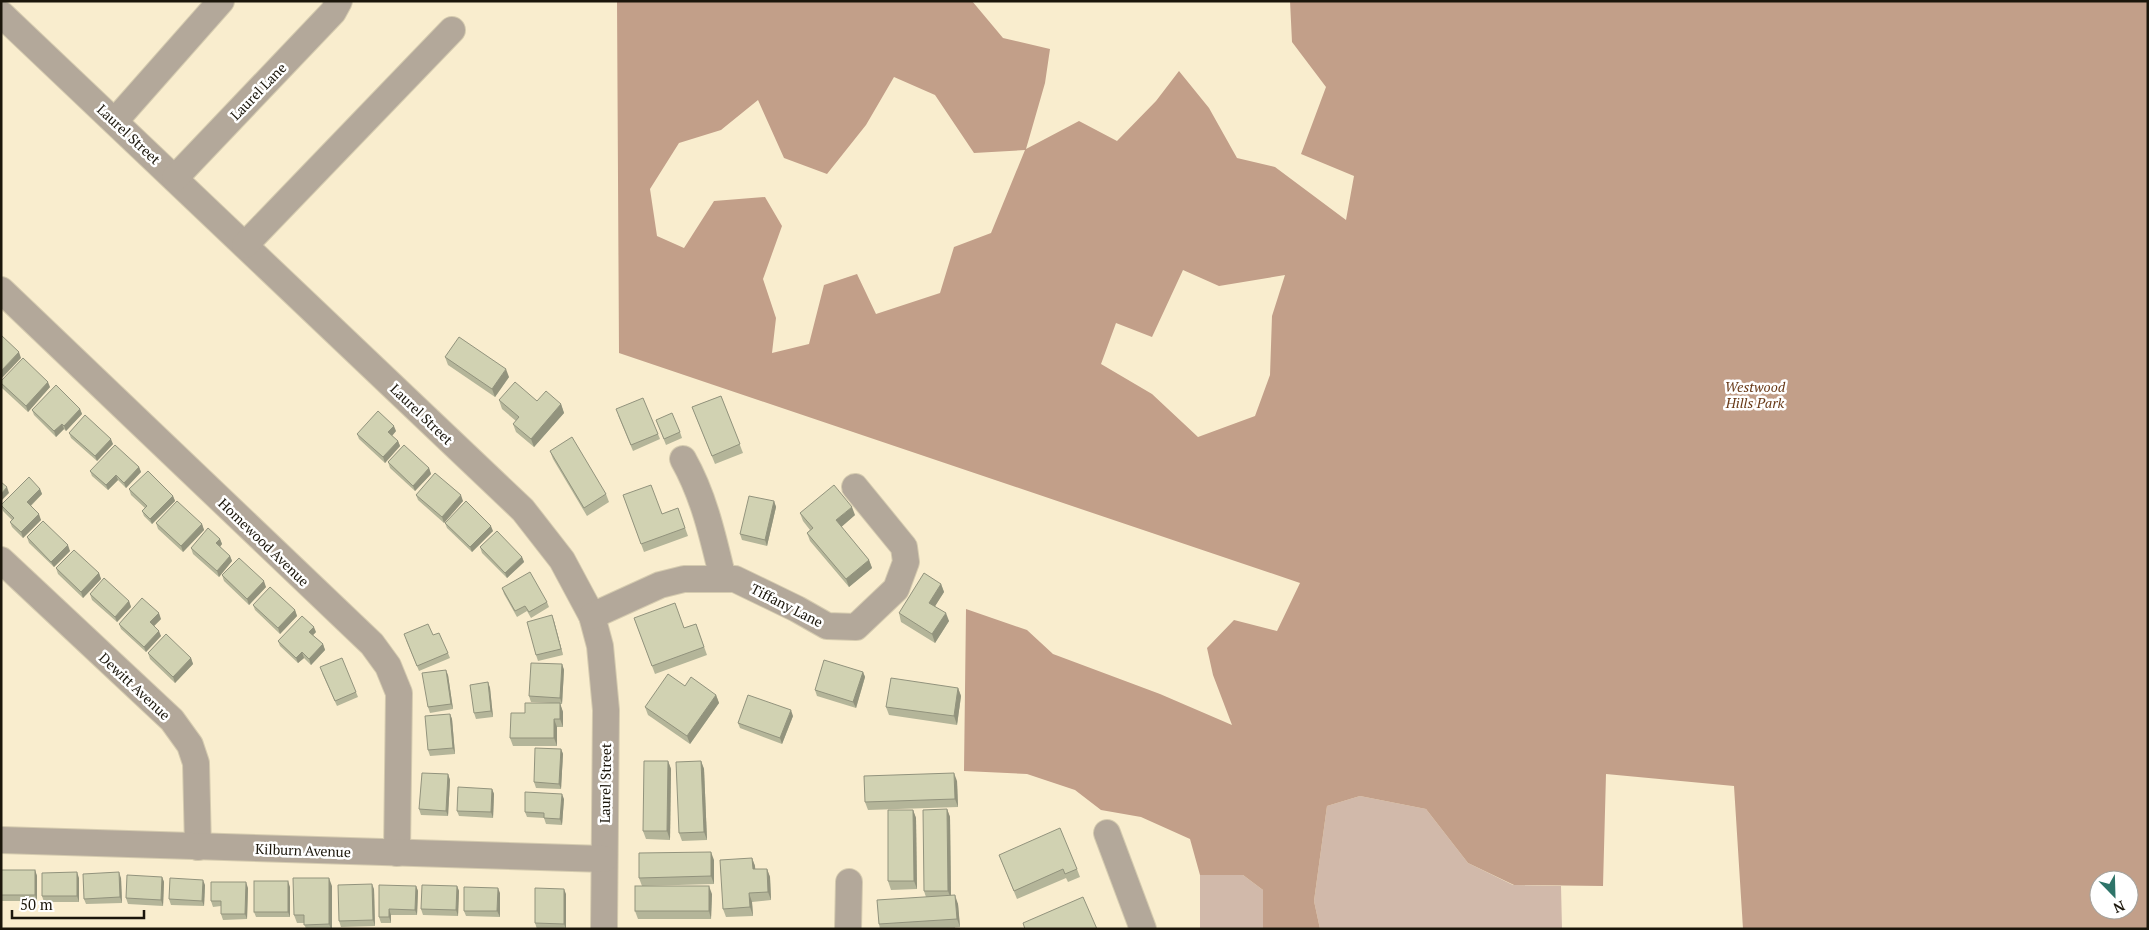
<svg xmlns="http://www.w3.org/2000/svg" width="2149" height="930" font-family="'PT Serif',serif">
	<rect width="100%" height="100%" fill="#f9edce"/>
	<g fill="#d1b9aa">
		<polygon points="1360,796 1426,809 1468,863 1513,885 1561,886 1562,929 1320,929 1314,901 1327,806"/>
		<polygon points="1200,875 1243,875 1263,890 1263,929 1200,929"/>
	</g>
	<path fill="#c29f89" fill-rule="evenodd" d="M617 1H972L1003 38 1050 49 1045 83 1026 149 1079 121 1117 141 1156 101 1179 71 1209 108 1237 158 1275 167 1346 220 1354 176 1301 154 1326 87 1292 42 1290 1H2148V929H1743L1734 786 1606 774 1603 886 1514 885 1468 863 1426 809 1360 796 1327 806 1314 901 1320 929H1263V890L1243 875H1200L1190 839 1141 817 1101 810 1075 790 1027 774 964 771 966 609 1027 630 1053 654 1160 694 1232 725 1213 675 1207 648 1234 620 1277 631 1300 583 619 353ZM894 77 935 95 974 153 1025 150 991 233 954 247 940 293 876 314 857 274 824 285 809 344 772 353 776 318 763 279 782 226 765 197 714 201 684 248 657 236 650 189 679 143 721 130 758 100 784 158 827 174 866 125ZM1183 270 1219 286 1285 275 1272 316 1270 375 1255 416 1198 437 1152 394 1101 364 1116 323 1152 337ZM2099 880H2129V910H2099Z"/>
	<g fill="none" stroke-linecap="round" stroke-linejoin="round">
		<defs>
			<g id="minor">
				<polyline points="1,14 523,510 562,560 592,616 600,646 606,710 604,929"/>
				<polyline points="115,121 221,1"/>
				<polyline points="175,178 333,12 339,1"/>
				<polyline points="245,245 452,30"/>
				<polyline points="1,290 372,644 388,666 399,693 397,853"/>
				<path d="M683 459C704 496 713 537 723 579"/>
				<polyline points="1,560 172,720 190,745 196,763 198,847"/>
				<polyline points="592,616 660,585 684,579 735,579 797,609 827,626 856,627 896,589 906,562 904,547 855,487"/>
				<polyline points="1107,833 1143,929"/>
				<polyline points="1,840 604,859"/>
				<polyline points="848,929 849,882"/>
			</g>
		</defs>
		<use href="#minor" stroke="#d5cbaf" stroke-width="28"/>
		<use href="#minor" stroke="#b3a89a" stroke-width="26"/>
	</g>
	<g fill="#b4b599">
		<polygon points="445,357 509,377 495,397 448,365"/>
		<polygon points="1,381 50,387 28,412 2,388"/>
		<polygon points="721,396 743,453 715,464 692,407"/>
		<polygon points="499,400 537,401 561,404 564,413 534,447 516,432 513,424 516,421 502,409"/>
		<polygon points="80,409 82,414 66,431 64,429 56,437 34,415 32,410"/>
		<polygon points="618,415 658,434 660,439 633,451"/>
		<polygon points="656,420 680,432 682,438 666,445"/>
		<polygon points="396,431 392,436 398,441 400,446 385,463 359,439 357,434"/>
		<polygon points="69,433 113,444 97,461 71,438"/>
		<polygon points="550,451 606,494 609,502 587,516 553,459"/>
		<polygon points="388,462 429,468 431,474 415,491 390,468"/>
		<polygon points="139,467 141,472 126,488 118,480 108,490 92,476 90,471"/>
		<polygon points="40,489 42,494 31,506 41,520 23,538 12,527 10,522 12,520 3,511 1,506"/>
		<polygon points="129,489 173,496 175,501 152,524 144,516 142,511 145,508 131,495"/>
		<polygon points="416,495 463,501 444,523 418,500"/>
		<polygon points="623,495 662,514 678,508 688,536 644,552"/>
		<polygon points="774,501 776,507 767,546 742,540 740,534"/>
		<polygon points="800,513 855,515 841,527 869,560 872,568 849,587 810,541 807,533 810,530 803,521"/>
		<polygon points="156,523 202,524 204,530 183,552 158,529"/>
		<polygon points="445,523 493,531 472,552 447,528"/>
		<polygon points="27,537 70,551 54,567 29,543"/>
		<polygon points="220,539 222,544 220,547 230,556 232,561 219,577 193,554 191,548"/>
		<polygon points="480,547 522,557 524,562 507,578 482,553"/>
		<polygon points="56,568 99,573 101,579 83,598 58,574"/>
		<polygon points="222,575 266,587 249,605 224,581"/>
		<polygon points="941,584 944,592 935,606 949,621 935,643 901,622 899,613"/>
		<polygon points="502,588 547,602 549,607 531,618 527,611 517,617 504,594"/>
		<polygon points="90,594 129,601 131,607 117,622 92,600"/>
		<polygon points="253,605 295,610 297,616 280,634 255,610"/>
		<polygon points="634,618 684,628 696,624 707,655 655,674"/>
		<polygon points="161,619 154,626 161,636 146,652 121,629 119,624"/>
		<polygon points="554,621 563,655 538,661 536,655"/>
		<polygon points="316,632 313,635 323,644 325,650 311,665 304,658 298,663 280,646 278,641"/>
		<polygon points="433,635 448,653 450,658 419,671 406,640"/>
		<polygon points="148,653 191,658 193,664 175,683 150,659"/>
		<polygon points="562,664 564,670 562,704 560,704 563,712 563,727 557,727 557,746 513,746 510,738 525,713 551,703 531,702 529,696"/>
		<polygon points="863,672 865,677 856,708 817,696 815,690"/>
		<polygon points="322,673 356,692 358,697 337,706"/>
		<polygon points="448,675 453,709 430,713 428,707"/>
		<polygon points="488,682 490,688 493,717 476,719 474,713"/>
		<polygon points="685,686 716,695 719,703 690,744 648,715 645,707"/>
		<polygon points="958,688 961,696 957,725 889,715 886,707"/>
		<polygon points="450,714 452,719 455,754 430,756 428,750"/>
		<polygon points="793,716 782,744 740,728 738,723"/>
		<polygon points="561,749 563,754 561,789 536,788 534,782"/>
		<polygon points="668,761 671,769 670,840 646,839 643,831"/>
		<polygon points="701,761 704,769 707,840 682,841 679,833"/>
		<polygon points="448,774 450,780 448,816 421,815 419,809"/>
		<polygon points="957,781 958,807 868,810 865,802"/>
		<polygon points="492,789 494,794 493,818 459,816 457,811"/>
		<polygon points="564,799 562,825 546,824 544,818 527,817 525,812"/>
		<polygon points="947,809 950,817 951,896 958,904 960,927 935,929 880,929 879,924 926,897 924,891"/>
		<polygon points="913,810 916,818 917,889 891,890 888,881"/>
		<polygon points="999,855 1077,869 1080,877 1068,882 1066,878 1017,899"/>
		<polygon points="752,858 755,866 755,869 767,869 770,877 771,900 752,902 753,916 726,917 723,909"/>
		<polygon points="714,860 714,884 642,886 639,878"/>
		<polygon points="1,870 35,870 37,876 37,901 1,901"/>
		<polygon points="162,877 164,882 163,906 128,904 126,898"/>
		<polygon points="79,878 79,902 44,902 42,896"/>
		<polygon points="121,878 122,903 86,904 84,899"/>
		<polygon points="205,885 204,906 171,905 169,899"/>
		<polygon points="332,886 332,929 306,929 304,923 297,923 294,915"/>
		<polygon points="416,886 418,891 417,915 391,915 391,923 381,923 379,917"/>
		<polygon points="457,886 459,891 458,916 423,915 421,909"/>
		<polygon points="290,887 290,917 256,917 254,912"/>
		<polygon points="248,888 247,919 223,920 221,914 221,906 213,907 211,901"/>
		<polygon points="374,889 375,926 341,927 339,921"/>
		<polygon points="500,893 500,917 466,916 464,911"/>
		<polygon points="566,894 566,929 537,929 535,923"/>
		<polygon points="712,894 711,919 638,919 635,911"/>
	</g>
	<g fill="#92937d">
		<polygon points="19,352 21,358 1,379 1,371"/>
		<polygon points="506,369 509,377 495,397 492,389"/>
		<polygon points="48,382 50,387 28,412 26,406"/>
		<polygon points="561,404 564,413 534,447 531,439"/>
		<polygon points="80,409 82,414 66,431 64,426"/>
		<polygon points="62,424 64,429 56,437 54,431"/>
		<polygon points="394,426 396,431 390,438 388,432"/>
		<polygon points="111,439 113,444 97,461 95,456"/>
		<polygon points="398,441 400,446 385,463 383,457"/>
		<polygon points="139,467 141,472 126,488 124,483"/>
		<polygon points="429,468 431,474 415,491 413,486"/>
		<polygon points="116,475 118,480 108,490 106,485"/>
		<polygon points="7,487 9,493 1,501 1,494"/>
		<polygon points="40,489 42,494 29,507 27,502"/>
		<polygon points="461,495 463,501 444,523 442,517"/>
		<polygon points="173,496 175,501 152,524 150,519"/>
		<polygon points="774,501 776,507 767,546 765,540"/>
		<polygon points="852,507 855,515 839,529 836,520"/>
		<polygon points="39,514 41,520 23,538 21,532"/>
		<polygon points="202,524 204,530 183,552 181,546"/>
		<polygon points="491,526 493,531 472,552 470,547"/>
		<polygon points="220,539 222,544 218,549 216,543"/>
		<polygon points="68,545 70,551 54,567 51,562"/>
		<polygon points="230,556 232,561 219,577 217,571"/>
		<polygon points="522,557 524,562 507,578 505,573"/>
		<polygon points="869,560 872,568 849,587 846,579"/>
		<polygon points="99,573 101,579 83,598 81,592"/>
		<polygon points="264,581 266,587 249,605 247,599"/>
		<polygon points="941,584 944,592 932,611 929,603"/>
		<polygon points="129,601 131,607 117,622 115,617"/>
		<polygon points="295,610 297,616 280,634 278,628"/>
		<polygon points="159,613 161,619 152,628 150,622"/>
		<polygon points="946,613 949,621 935,643 932,634"/>
		<polygon points="552,615 554,621 563,655 561,649"/>
		<polygon points="314,627 316,632 311,637 309,632"/>
		<polygon points="159,631 161,636 146,652 144,647"/>
		<polygon points="323,644 325,650 311,665 309,659"/>
		<polygon points="302,652 304,658 298,663 296,658"/>
		<polygon points="191,658 193,664 175,683 173,677"/>
		<polygon points="562,664 564,670 562,704 560,698"/>
		<polygon points="446,670 448,675 453,709 451,704"/>
		<polygon points="863,672 865,677 856,708 853,702"/>
		<polygon points="488,682 490,688 493,717 491,711"/>
		<polygon points="958,688 961,696 957,725 954,716"/>
		<polygon points="716,695 719,703 690,744 687,736"/>
		<polygon points="560,703 563,712 563,727 560,719"/>
		<polygon points="791,710 793,716 782,744 780,738"/>
		<polygon points="450,714 452,719 455,754 453,748"/>
		<polygon points="554,719 557,727 557,746 554,738"/>
		<polygon points="561,749 563,754 561,789 559,784"/>
		<polygon points="668,761 671,769 670,840 667,831"/>
		<polygon points="701,761 704,769 707,840 704,832"/>
		<polygon points="954,773 957,781 958,807 955,799"/>
		<polygon points="448,774 450,780 448,816 446,811"/>
		<polygon points="492,789 494,794 493,818 491,812"/>
		<polygon points="562,794 564,799 562,825 560,819"/>
		<polygon points="947,809 950,817 951,899 948,891"/>
		<polygon points="913,810 916,818 917,889 914,881"/>
		<polygon points="711,852 714,860 714,884 711,876"/>
		<polygon points="752,858 755,866 756,878 753,869"/>
		<polygon points="767,869 770,877 771,900 768,892"/>
		<polygon points="35,870 37,876 37,901 35,895"/>
		<polygon points="77,872 79,878 79,902 77,896"/>
		<polygon points="119,872 121,878 122,903 120,897"/>
		<polygon points="162,877 164,882 163,906 161,900"/>
		<polygon points="329,878 332,886 332,929 331,929 329,924"/>
		<polygon points="203,880 205,885 204,906 202,901"/>
		<polygon points="288,881 290,887 290,917 288,912"/>
		<polygon points="246,882 248,888 247,919 245,914"/>
		<polygon points="372,884 374,889 375,926 373,920"/>
		<polygon points="416,886 418,891 417,915 415,910"/>
		<polygon points="457,886 459,891 458,916 456,910"/>
		<polygon points="709,886 712,894 711,919 709,911"/>
		<polygon points="498,888 500,893 500,917 497,911"/>
		<polygon points="564,889 566,894 566,929 564,924"/>
		<polygon points="749,893 752,902 753,916 750,907"/>
		<polygon points="955,895 958,904 960,927 957,919"/>
		<polygon points="389,909 391,915 391,923 389,917"/>
	</g>
	<g fill="#d1d2b2" stroke="#92937d">
		<polygon points="1,335 19,352 1,371"/>
		<polygon points="459,337 506,369 492,389 445,357"/>
		<polygon points="23,358 48,382 26,406 1,383 1,381"/>
		<polygon points="515,382 537,401 546,391 561,404 531,439 513,424 519,417 499,400"/>
		<polygon points="56,385 80,409 64,426 62,424 54,431 32,410"/>
		<polygon points="721,396 740,444 712,456 692,407"/>
		<polygon points="643,398 658,434 631,445 616,409"/>
		<polygon points="378,411 394,426 388,432 398,441 383,457 357,434"/>
		<polygon points="672,413 680,432 664,439 656,420"/>
		<polygon points="85,415 111,439 95,456 69,433"/>
		<polygon points="572,437 606,494 584,508 550,451"/>
		<polygon points="115,445 139,467 124,483 116,475 106,485 90,471"/>
		<polygon points="404,445 429,468 413,486 388,462"/>
		<polygon points="148,471 173,496 150,519 142,511 147,506 129,489"/>
		<polygon points="435,473 461,495 442,517 416,495"/>
		<polygon points="29,477 40,489 27,502 39,514 21,532 10,522 14,518 1,505"/>
		<polygon points="1,482 7,487 1,494"/>
		<polygon points="651,485 662,514 678,508 685,528 641,544 623,495"/>
		<polygon points="834,485 852,507 836,520 869,560 846,579 807,533 813,528 800,513"/>
		<polygon points="749,496 774,501 765,540 740,534"/>
		<polygon points="177,501 202,524 181,546 156,523"/>
		<polygon points="466,501 491,526 470,547 445,523"/>
		<polygon points="43,521 68,545 51,562 27,537"/>
		<polygon points="208,528 220,539 216,543 230,556 217,571 191,548"/>
		<polygon points="497,531 522,557 505,573 480,547"/>
		<polygon points="74,550 99,573 81,592 56,568"/>
		<polygon points="239,558 264,581 247,599 222,575"/>
		<polygon points="530,572 547,602 529,612 525,606 515,611 502,588"/>
		<polygon points="924,573 941,584 929,603 946,613 932,634 899,613"/>
		<polygon points="104,578 129,601 115,617 90,594"/>
		<polygon points="270,587 295,610 278,628 253,605"/>
		<polygon points="142,598 159,613 150,622 159,631 144,647 119,624"/>
		<polygon points="675,603 684,628 696,624 704,647 652,666 634,618"/>
		<polygon points="552,615 561,649 536,655 527,622"/>
		<polygon points="302,616 314,627 309,632 323,644 309,659 302,652 296,658 278,641"/>
		<polygon points="428,624 433,635 439,633 448,653 417,666 404,634"/>
		<polygon points="166,634 191,658 173,677 148,653"/>
		<polygon points="342,658 356,692 335,701 320,667"/>
		<polygon points="824,660 863,672 853,702 815,690"/>
		<polygon points="531,663 562,664 560,698 529,696"/>
		<polygon points="446,670 451,704 428,707 422,673"/>
		<polygon points="668,674 685,686 691,677 716,695 687,736 645,707"/>
		<polygon points="891,678 958,688 954,716 886,707"/>
		<polygon points="488,682 491,711 474,713 470,685"/>
		<polygon points="748,695 791,710 780,738 738,723"/>
		<polygon points="525,703 560,703 560,719 554,719 554,738 510,738 511,713 525,713"/>
		<polygon points="450,714 453,748 428,750 425,716"/>
		<polygon points="535,748 561,749 559,784 534,782"/>
		<polygon points="644,761 668,761 667,831 643,831"/>
		<polygon points="701,761 704,832 679,833 676,762"/>
		<polygon points="422,773 448,774 446,811 419,809"/>
		<polygon points="954,773 955,799 865,802 864,776"/>
		<polygon points="458,787 492,789 491,812 457,811"/>
		<polygon points="525,792 562,794 560,819 544,818 544,813 525,812"/>
		<polygon points="947,809 948,891 924,891 923,810"/>
		<polygon points="888,810 913,810 914,881 888,881"/>
		<polygon points="1060,828 1077,869 1065,874 1063,869 1014,891 999,855"/>
		<polygon points="711,852 711,876 639,878 639,853"/>
		<polygon points="752,858 753,869 767,869 768,892 749,893 750,907 723,909 720,860"/>
		<rect x="1" y="870" width="34" height="25"/>
		<polygon points="77,872 77,896 42,896 42,873"/>
		<polygon points="119,872 120,897 84,899 83,874"/>
		<polygon points="127,875 162,877 161,900 126,898"/>
		<polygon points="170,878 203,880 202,901 169,899"/>
		<polygon points="293,878 329,878 329,924 304,925 304,915 294,915"/>
		<rect x="254" y="881" width="34" height="31"/>
		<polygon points="211,882 246,882 245,914 221,914 221,901 211,901"/>
		<polygon points="372,884 373,920 339,921 338,885"/>
		<polygon points="379,885 416,886 415,910 389,909 389,917 379,917"/>
		<polygon points="422,885 457,886 456,910 421,909"/>
		<rect x="635" y="886" width="74" height="25"/>
		<polygon points="464,887 498,888 497,911 464,911"/>
		<polygon points="535,888 564,889 564,924 535,923"/>
		<polygon points="955,895 957,919 879,924 877,900"/>
		<polygon points="1083,897 1097,929 1025,929 1023,923"/>
		<polygon points="955,928 955,929 939,929"/>
	</g>
	<g text-anchor="middle" dominant-baseline="central" stroke-width="5" stroke-linejoin="round" paint-order="stroke">
		<g font-size="14" fill="#1b160b" stroke="#fff">
			<text transform="translate(258 91) rotate(-46)">Laurel Lane</text>
			<text transform="translate(129 134) rotate(43)">Laurel Street</text>
			<text transform="translate(422 414) rotate(44)">Laurel Street</text>
			<text transform="translate(264 542) rotate(44)">Homewood Avenue</text>
			<text transform="translate(787 605) rotate(27)">Tiffany Lane</text>
			<text transform="translate(135 686) rotate(43)">Dewitt Avenue</text>
			<text transform="translate(605 783) rotate(-89)">Laurel Street</text>
			<text transform="translate(303 850) rotate(2)">Kilburn Avenue</text>
		</g>
		<g font-size="14" font-style="italic" fill="#683917" stroke="#fff">
			<text x="1755" y="386">Westwood<tspan x="1755" dy="16">Hills Park</tspan></text>
		</g>
	</g>
	<rect width="2149" height="930" fill="none" stroke="#1b160b" stroke-width="5"/>
	<g transform="translate(2114 895) rotate(157)"><circle r="24" fill="#ffffff" stroke="#a4a29d"/>
	<path d="M0-4L9 19L0 12L-9 19Z" fill="#2e7469"/>
	<text y="-8" font-size="14" font-weight="bold" text-anchor="middle" fill="#1b160b">N</text>
	</g>
	<path d="M12 910v8h132v-8" fill="none" stroke="#1b160b" stroke-width="2.5"/>
	<text x="20" y="910" font-size="15" fill="#1b160b" stroke="#ffffff" stroke-width="4" paint-order="stroke">50 m</text>
</svg>
